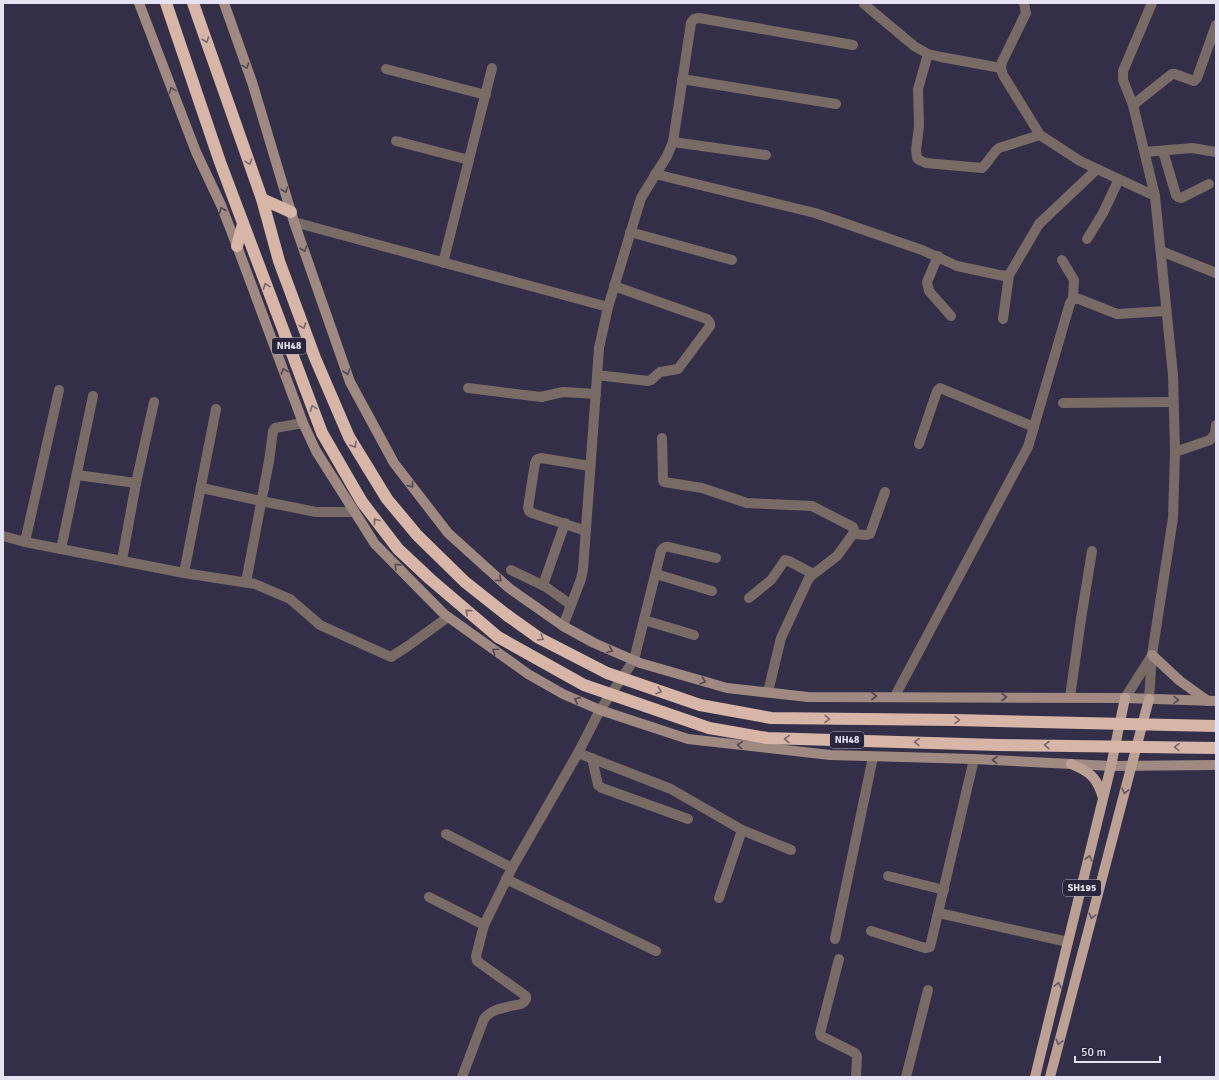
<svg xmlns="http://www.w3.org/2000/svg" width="1219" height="1080" font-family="Signika,sans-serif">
	<rect width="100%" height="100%" fill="#332f48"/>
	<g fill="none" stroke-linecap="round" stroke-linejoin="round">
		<g stroke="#786a65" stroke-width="10">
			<polyline points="1024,3 1026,13 1002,62 1001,68 1003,75 1040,135 1080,161 1155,196"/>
			<polyline points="864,4 914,46 928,54 941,57 1001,68"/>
			<path d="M928 54 918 89 919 126 916 150 917 158 919 160 926 163 982 168C989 162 992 153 999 148L1040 135"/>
			<polyline points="386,69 486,95"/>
			<polyline points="682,79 836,104"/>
			<polyline points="1133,105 1172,74 1175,74 1194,81 1197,78 1216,25"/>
			<polyline points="396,141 469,160"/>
			<polyline points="673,142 766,155"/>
			<polyline points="1163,151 1176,195 1178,197 1181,198 1209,184"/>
			<polyline points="1145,152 1192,148 1216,152"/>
			<polyline points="655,174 815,213 922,250 957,266 1004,276 1009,275 1012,270 1039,224 1097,169"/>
			<polyline points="294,222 608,307"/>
			<polyline points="630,232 732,260"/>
			<polyline points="1087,239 1103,213 1119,179"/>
			<polyline points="1161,251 1216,273"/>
			<polyline points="938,256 927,282 929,291 951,316"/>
			<polyline points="1062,260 1074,280 1073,299"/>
			<polyline points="443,263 492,68"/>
			<polyline points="1003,319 1009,275"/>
			<polyline points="597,375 648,381 651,380 660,372 678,369 710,326 710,323 707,319 614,286"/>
			<polyline points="468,388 541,397 563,392 596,394"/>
			<polyline points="1063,403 1173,402"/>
			<polyline points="662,438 663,480 664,482 702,488 747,503 812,506 853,527 854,530 853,534 837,556 811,576 808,580 781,638 768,692"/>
			<polyline points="919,444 937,391 940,388 1034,427"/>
			<polyline points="1175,452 1210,440 1215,434 1216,425"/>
			<polyline points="77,475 136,483"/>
			<polyline points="202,488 261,501 316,512 354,512"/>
			<polyline points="586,531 532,513 529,511 528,508 535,463 537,459 541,458 590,466"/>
			<polyline points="853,534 866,535 870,534 885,492"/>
			<polyline points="3,536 25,542 184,573 255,584 290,599 320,625 391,657 408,646 448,617"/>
			<polyline points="25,542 59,390"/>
			<polyline points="61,549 93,396"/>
			<polyline points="122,560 136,483 154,402"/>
			<polyline points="511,570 546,587 571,605"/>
			<polyline points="184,573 216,409"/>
			<polyline points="656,574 712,591"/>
			<polyline points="246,582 269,461 273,431 275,428 303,423"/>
			<polyline points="543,585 565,523"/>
			<polyline points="749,598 771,580 785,560 789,561 813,574"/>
			<polyline points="644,620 694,635"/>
			<polyline points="563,626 581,579 583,570 599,348 608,307 641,198 667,156 673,142 691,23 694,19 699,18 853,45"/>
			<polyline points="895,696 1028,447 1070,303 1073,299 1079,299 1117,314 1166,311"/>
			<polyline points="1070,697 1081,619 1092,551"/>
			<polyline points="1125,698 1151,657"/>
			<polyline points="1149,699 1152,655 1173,518 1175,452 1173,375 1155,196 1133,105 1123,80 1123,71 1152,3"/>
			<polyline points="578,753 671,789 742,830 791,850"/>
			<polyline points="592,758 598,785 602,788 688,819"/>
			<polyline points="446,834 512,868"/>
			<polyline points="888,876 944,890"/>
			<polyline points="506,879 656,951"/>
			<polyline points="429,897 484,925"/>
			<polyline points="719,898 742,830"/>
			<polyline points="939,913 1068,942"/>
			<polyline points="871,931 925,948 930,947 974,759"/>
			<polyline points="835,939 873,757"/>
			<polyline points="839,959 820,1033 821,1036 855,1053 857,1056 856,1077"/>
			<path d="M462 1077 484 1019C491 1008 509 1007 521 1004L524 1002 526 999V996L477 961 476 956 484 925 512 868 578 753 600 710 634 660 661 551C663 548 665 546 669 547L716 558"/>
			<polyline points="906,1077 928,990"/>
		</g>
		<g stroke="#9f8980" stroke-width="10">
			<polyline points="139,3 196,152 221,205 237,246 303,423 316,451 375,544 444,614 528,674 563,694 600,710 688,739 830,755 974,759 1111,766 1216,765"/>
			<polyline points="224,3 252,82 294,222 350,382 394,463 448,533 509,588 563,626 594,643 640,663 727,688 808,697 1125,698 1216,701"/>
			<polyline points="1152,655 1180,681 1208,701"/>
		</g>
		<g stroke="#bca094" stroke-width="10">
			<path d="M1071 764C1090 772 1097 777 1103 798"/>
			<polyline points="1035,1077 1111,766 1125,698"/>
			<polyline points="1050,1077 1149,699"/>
		</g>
		<g stroke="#d7b5a7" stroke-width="12">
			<polyline points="166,3 220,162 322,433 362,502 398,549 430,579 498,637"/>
			<polyline points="193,3 262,199 279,261 315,358 349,437 387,499 417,535 465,582 508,616"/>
			<polyline points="262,199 291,212"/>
			<polyline points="237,246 243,224"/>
		</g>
		<g stroke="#d7b5a7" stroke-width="12">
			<polyline points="508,616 539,638 607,673 700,705 771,718 955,720 1216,726"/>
			<polyline points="498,637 584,685 709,728 767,738 997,745 1216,748"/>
		</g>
	</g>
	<defs><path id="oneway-chevron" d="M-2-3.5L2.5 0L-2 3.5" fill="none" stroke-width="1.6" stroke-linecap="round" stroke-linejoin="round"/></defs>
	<g stroke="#77666d">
		<use href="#oneway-chevron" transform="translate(206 40) rotate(71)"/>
		<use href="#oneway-chevron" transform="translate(249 162) rotate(71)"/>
		<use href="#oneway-chevron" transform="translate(266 286) rotate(-111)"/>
		<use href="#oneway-chevron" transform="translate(303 326) rotate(70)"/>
		<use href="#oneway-chevron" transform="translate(313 408) rotate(-111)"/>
		<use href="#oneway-chevron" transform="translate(354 445) rotate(58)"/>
		<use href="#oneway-chevron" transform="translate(376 521) rotate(-128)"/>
		<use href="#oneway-chevron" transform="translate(468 612) rotate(-139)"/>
		<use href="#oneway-chevron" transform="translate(541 638) rotate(31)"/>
		<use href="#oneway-chevron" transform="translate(659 691) rotate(19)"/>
		<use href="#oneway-chevron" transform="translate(827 719) rotate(1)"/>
		<use href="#oneway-chevron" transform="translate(957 720) rotate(1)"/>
		<use href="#oneway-chevron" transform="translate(787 739) rotate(-178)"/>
		<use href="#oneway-chevron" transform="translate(917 742) rotate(-178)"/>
		<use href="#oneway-chevron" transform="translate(1047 745) rotate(-179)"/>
		<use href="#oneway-chevron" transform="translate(1177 747) rotate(-179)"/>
	</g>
	<g stroke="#524854">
		<use href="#oneway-chevron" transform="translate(246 66) rotate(70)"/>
		<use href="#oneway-chevron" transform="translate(172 90) rotate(-111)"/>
		<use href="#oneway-chevron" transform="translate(285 190) rotate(73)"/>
		<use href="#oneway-chevron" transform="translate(222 210) rotate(-112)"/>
		<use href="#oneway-chevron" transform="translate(304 249) rotate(71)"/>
		<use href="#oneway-chevron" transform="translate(284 371) rotate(-110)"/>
		<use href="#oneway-chevron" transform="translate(347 372) rotate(71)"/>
		<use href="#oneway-chevron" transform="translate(411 485) rotate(53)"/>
		<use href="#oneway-chevron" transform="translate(397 566) rotate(-135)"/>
		<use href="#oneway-chevron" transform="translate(499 579) rotate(42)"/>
		<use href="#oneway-chevron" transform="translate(610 650) rotate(23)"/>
		<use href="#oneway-chevron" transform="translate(495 651) rotate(-145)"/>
		<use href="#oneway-chevron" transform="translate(703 681) rotate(16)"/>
		<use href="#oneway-chevron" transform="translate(874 696)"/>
		<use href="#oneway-chevron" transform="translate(1004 697)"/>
		<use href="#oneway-chevron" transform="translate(577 700) rotate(-156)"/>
		<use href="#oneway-chevron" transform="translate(1176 700) rotate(2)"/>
		<use href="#oneway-chevron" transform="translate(740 745) rotate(-174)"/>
		<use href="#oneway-chevron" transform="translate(995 760) rotate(-177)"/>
	</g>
	<g stroke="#645660">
		<use href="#oneway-chevron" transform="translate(1125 791) rotate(104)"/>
		<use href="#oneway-chevron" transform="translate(1089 858) rotate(-76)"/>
		<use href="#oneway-chevron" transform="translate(1092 916) rotate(105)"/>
		<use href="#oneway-chevron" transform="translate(1058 985) rotate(-76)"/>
		<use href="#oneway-chevron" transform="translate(1059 1042) rotate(105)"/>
	</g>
	<g text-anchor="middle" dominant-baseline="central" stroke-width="3.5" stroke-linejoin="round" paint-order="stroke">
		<g fill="#29253d" stroke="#aca9bc" stroke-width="1">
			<rect x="272" y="338" width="34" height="16" rx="3"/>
			<rect x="830" y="732" width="34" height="16" rx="3"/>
			<rect x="1063" y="880" width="38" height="16" rx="3"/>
		</g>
		<g font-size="10" font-weight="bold" fill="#e4e2f3">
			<text x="289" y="346">NH48</text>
			<text x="847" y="740">NH48</text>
			<text x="1082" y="888">SH195</text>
		</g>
	</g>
	<rect width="1219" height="1080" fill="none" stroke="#e4e2f3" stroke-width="8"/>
	<path d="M1075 1056v6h85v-6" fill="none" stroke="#e4e2f3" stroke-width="2"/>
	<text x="1081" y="1056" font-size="12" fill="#e4e2f3" stroke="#29253d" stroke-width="3" paint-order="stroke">50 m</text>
</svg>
